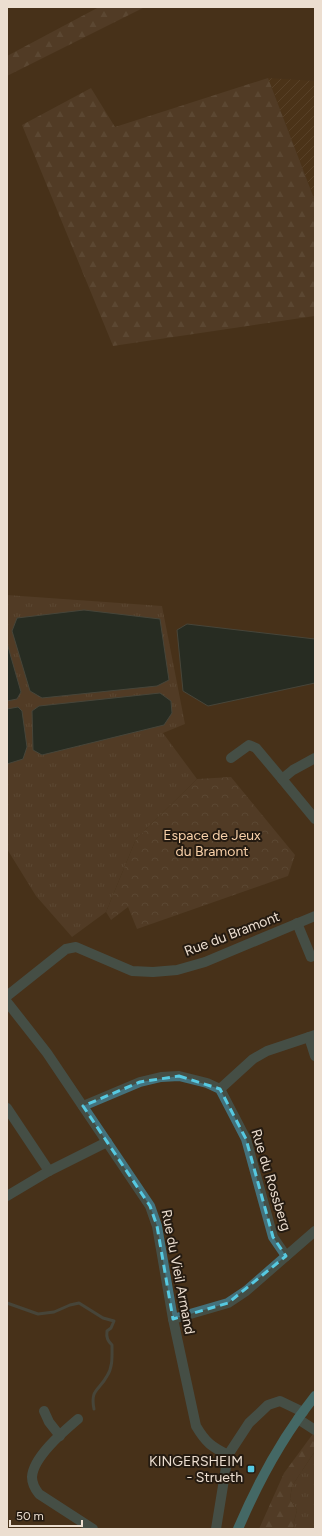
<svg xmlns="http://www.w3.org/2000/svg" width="322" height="1536" font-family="Figtree,sans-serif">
	<defs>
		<pattern id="industrial-furrows" width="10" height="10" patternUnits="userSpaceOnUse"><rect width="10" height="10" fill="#513618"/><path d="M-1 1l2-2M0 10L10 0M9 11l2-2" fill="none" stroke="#6a5339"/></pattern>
		<pattern id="grass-tufts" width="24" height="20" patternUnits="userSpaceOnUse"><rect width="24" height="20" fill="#5d4833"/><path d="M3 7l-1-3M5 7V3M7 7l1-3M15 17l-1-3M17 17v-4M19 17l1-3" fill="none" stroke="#746250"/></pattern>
		<pattern id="forest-firs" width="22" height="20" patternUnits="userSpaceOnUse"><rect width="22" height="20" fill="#5d4833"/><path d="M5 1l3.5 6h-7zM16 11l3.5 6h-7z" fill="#746250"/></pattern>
		<pattern id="park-crowns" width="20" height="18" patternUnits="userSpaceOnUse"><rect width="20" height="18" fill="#5d4833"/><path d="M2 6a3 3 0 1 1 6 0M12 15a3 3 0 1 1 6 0" fill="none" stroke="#746250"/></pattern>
	</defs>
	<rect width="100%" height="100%" fill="#473119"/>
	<polygon fill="url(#industrial-furrows)" points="268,78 315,81 315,201"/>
	<g fill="url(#grass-tufts)">
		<polygon points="7,595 162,606 185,724 163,733 197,779 136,839 106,912 72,937 36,896 7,849"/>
		<polygon points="315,1451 315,1529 294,1529 293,1526 297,1510 290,1499 292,1486"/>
	</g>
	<g fill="url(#forest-firs)">
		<polygon points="99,7 145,7 7,76 7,56"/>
		<polygon points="268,78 315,201 315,316 113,346 22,125 91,88 115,127"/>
		<polygon points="315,1431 315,1451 292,1486 290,1499 297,1510 293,1526 294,1529 259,1529 284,1473"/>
	</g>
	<polygon fill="url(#park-crowns)" points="231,777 295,855 288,876 137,929 128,907 111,920 106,912 136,839 197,779"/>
	<g fill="#00262e" stroke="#475d5f">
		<polygon points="84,610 160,619 169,680 157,686 42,698 30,691 12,631 17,618"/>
		<polygon points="187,624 315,639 315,683 208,706 183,691 177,630"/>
		<polygon points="7,643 21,692 17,699 7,701"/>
		<polygon points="160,693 171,701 172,713 164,725 42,755 33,750 32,711 39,706"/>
		<polygon points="18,707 22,711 27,747 23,759 7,764 7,709"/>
	</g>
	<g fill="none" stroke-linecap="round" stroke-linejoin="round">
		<path stroke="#475d5f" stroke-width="3" d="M7 1303 38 1314 54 1312 70 1305 79 1303 103 1318 114 1321 111 1328 107 1331C106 1338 108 1341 112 1345 112 1356 113 1367 107 1376 99 1391 90 1389 94 1409"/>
		<g stroke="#44717b" stroke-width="10">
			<polyline points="231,758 249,745 256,748 282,779"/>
			<polyline points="315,758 293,770 282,779 315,819"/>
			<polyline points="297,923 311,957"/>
			<polyline points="7,996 66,949 76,947 132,971 153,972 177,970 205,962 315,916"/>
			<path d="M7 1002 47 1053 150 1206 157 1226 173 1319 196 1426C206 1443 212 1447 228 1455"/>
			<polyline points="309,1037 315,1056"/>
			<polyline points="220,1089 253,1059 267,1051 315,1035"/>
			<polyline points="83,1106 140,1082 161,1077 179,1076 207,1083 220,1089 246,1139 273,1237 286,1256"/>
			<polyline points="7,1108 49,1171"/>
			<polyline points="7,1196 49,1171 107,1142"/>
			<polyline points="173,1319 228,1303 246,1291 315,1231"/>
			<polyline points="44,1411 49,1422 60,1436"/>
			<path d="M78 1419C64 1431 33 1457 32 1477 32 1483 35 1489 39 1494L93 1529"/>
			<polyline points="298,1419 315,1430"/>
			<polyline points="216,1529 228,1455 249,1423 268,1405 280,1401 303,1412"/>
		</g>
		<path stroke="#42abc0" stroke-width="10" d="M238 1529C258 1482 283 1436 315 1396"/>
	</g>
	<path d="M0 0H322V1536H0ZM179 1076 220 1089 246 1139 273 1237 286 1256 228 1303 173 1319 157 1226 150 1206 83 1106 140 1082Z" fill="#473119" fill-opacity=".55" fill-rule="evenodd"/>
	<path fill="none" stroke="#56c9e1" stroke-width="3" stroke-dasharray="8 5" stroke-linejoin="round" d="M179 1076 220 1089 246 1139 273 1237 286 1256 228 1303 173 1319 157 1226 150 1206 83 1106 140 1082Z"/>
	<rect fill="#56c9e1" stroke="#251b11" stroke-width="1.5" x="247" y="1465" width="8" height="8" rx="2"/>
	<g text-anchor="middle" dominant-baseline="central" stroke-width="4" stroke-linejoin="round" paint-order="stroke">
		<g font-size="14" fill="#f9d1a9" stroke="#251b11">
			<text x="212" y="835">Espace de Jeux<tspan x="212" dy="16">du Bramont</tspan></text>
		</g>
		<g font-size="14" fill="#ecded0" stroke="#251b11">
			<text transform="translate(232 934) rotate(-21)">Rue du Bramont</text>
			<text transform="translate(271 1180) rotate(73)">Rue du Rossberg</text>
			<text transform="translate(178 1272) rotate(79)">Rue du Vieil Armand</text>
		</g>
		<g font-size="14" fill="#ecded0" stroke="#251b11" text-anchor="end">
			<text x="243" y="1461">KINGERSHEIM<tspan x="243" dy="16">- Strueth</tspan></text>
		</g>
	</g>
	<rect width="322" height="1536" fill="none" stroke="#ecded0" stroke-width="16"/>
	<path d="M10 1520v6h72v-6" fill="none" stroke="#ecded0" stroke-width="2"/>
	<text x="16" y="1520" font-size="12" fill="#ecded0" stroke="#251b11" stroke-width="3" paint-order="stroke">50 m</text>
</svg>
